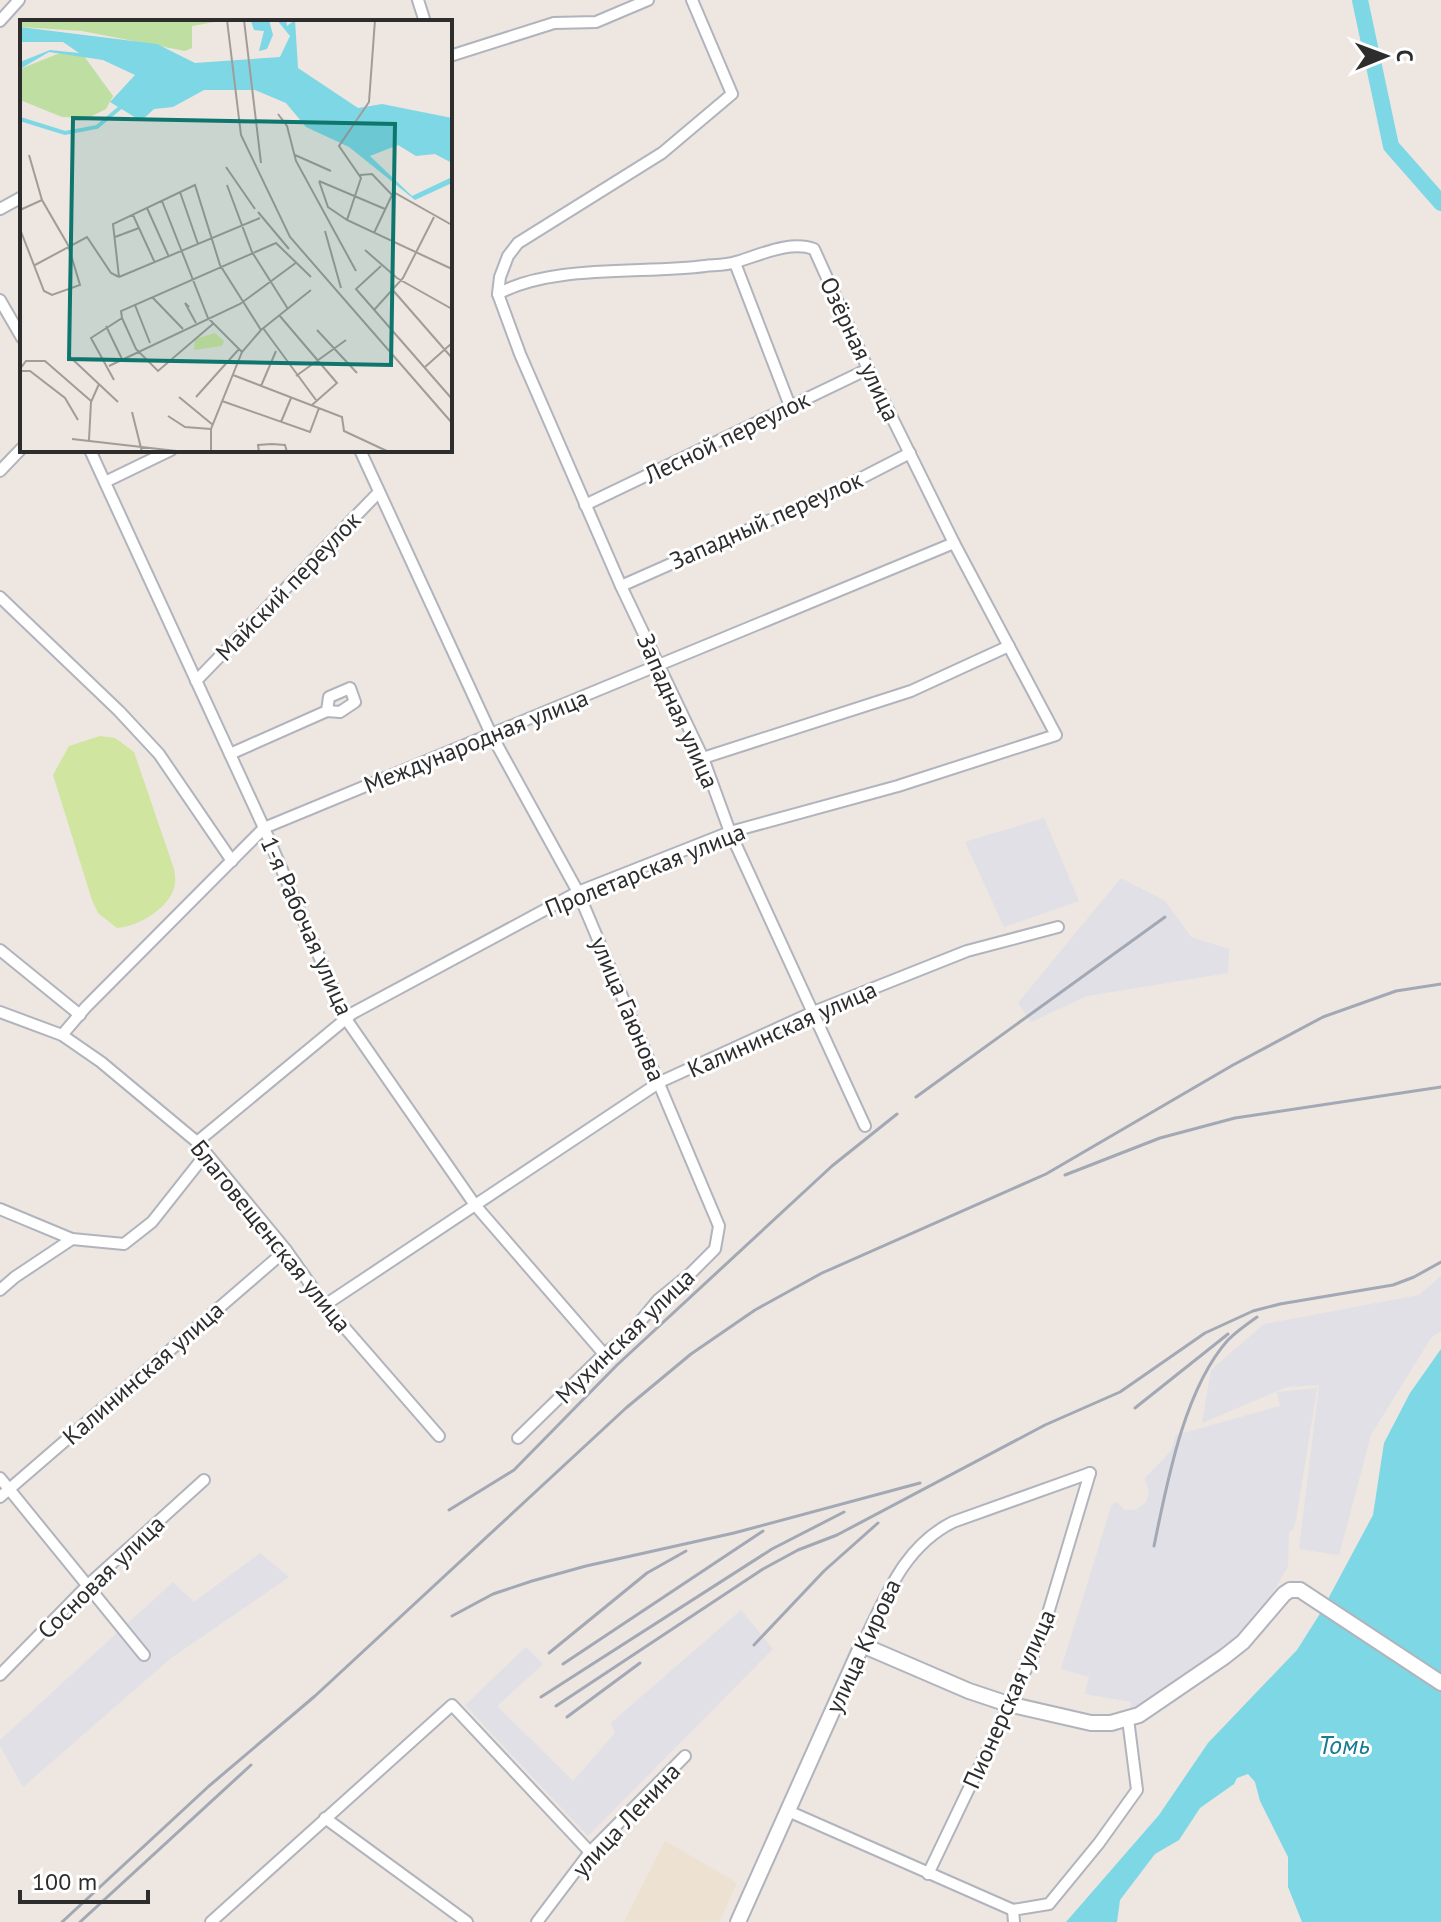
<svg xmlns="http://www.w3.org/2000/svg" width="1441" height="1922" font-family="'PT Sans',sans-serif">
	<rect width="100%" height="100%" fill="#ede6e1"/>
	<g fill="#e1e0e6">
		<polygon points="1044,818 1079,901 1004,927 965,842"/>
		<polygon points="1121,878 1165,901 1191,937 1229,949 1228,973 1087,996 1031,1022 1018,1003"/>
		<polygon points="1441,1276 1441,1331 1431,1338 1371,1435 1339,1555 1299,1549 1319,1385 1287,1387 1202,1423 1211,1370 1264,1324 1419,1295"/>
		<polygon points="1317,1388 1296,1520 1293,1530 1289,1532 1288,1566 1271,1596 1236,1640 1130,1713 1131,1702 1085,1694 1089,1677 1061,1669 1111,1507 1115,1501 1125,1510 1136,1510 1146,1502 1149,1493 1145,1478 1171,1451 1176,1435 1280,1406 1277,1392"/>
		<polygon points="260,1553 289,1577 171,1658 23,1787 0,1746 0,1740 173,1582 194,1602"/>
		<polygon points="741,1610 773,1649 588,1836 465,1705 526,1647 543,1664 497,1706 573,1781 615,1733 611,1723"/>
	</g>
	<polygon fill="#ede1d2" points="665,1841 737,1883 719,1922 624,1922"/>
	<path fill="#d0e59f" d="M100 736 115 738 134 752 174 869C175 875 176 882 174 888 168 909 137 927 117 928L98 913 92 900 53 775 69 746Z"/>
	<polygon fill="#7dd7e5" points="1441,1349 1441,1922 1302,1922 1288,1887 1288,1857 1260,1801 1255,1782 1248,1774 1237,1778 1234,1784 1200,1808 1179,1840 1155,1854 1120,1900 1117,1922 1066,1922 1159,1815 1208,1743 1297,1650 1321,1612 1373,1515 1384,1443 1410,1393"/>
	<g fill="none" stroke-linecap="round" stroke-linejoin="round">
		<polyline stroke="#7dd7e5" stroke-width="16" points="1360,0 1391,146 1441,203"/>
		<defs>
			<g id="street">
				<polyline points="418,0 425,22"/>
				<polyline points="692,0 732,94 662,153 518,243 508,256 500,277 498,294 520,354 621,586 703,758 730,832 865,1126"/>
				<polyline points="0,21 19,0"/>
				<polyline points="450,56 554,23 596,22 648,0"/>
				<polyline points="0,209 22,197"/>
				<polyline points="735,263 790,406"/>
				<polyline points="0,300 22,338"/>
				<polyline points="90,450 264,828 346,1019 475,1205 604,1354"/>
				<polyline points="360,450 491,734 578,892 719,1226 715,1249 690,1274 658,1300 630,1334 604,1354 518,1438"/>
				<polyline points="0,471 22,448"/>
				<polyline points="105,482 171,450"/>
				<polyline points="585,505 868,369"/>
				<polyline points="621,586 840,489 910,453"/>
				<polyline points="0,597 119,711 159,754 232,861"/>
				<polyline points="196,681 379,492"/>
				<polyline points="230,754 327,711 340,712 355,702 350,688 329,697 327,711"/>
				<polyline points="703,758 911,691 1009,646"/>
				<polyline points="0,950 80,1015"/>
				<polyline points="0,1012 62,1035 101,1062 197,1142 286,1250 325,1305 439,1436"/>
				<polyline points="62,1035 86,1007 264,828 954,543"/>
				<path d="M197 1142 353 1013 578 892 730 832 898 786 1056 735 954 543 868 369 814 249C790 240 760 255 736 262 727 265 715 265 705 266 645 274 550 264 498 294"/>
				<polyline points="0,1209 72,1239"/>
				<polyline points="0,1290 15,1277 72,1239 124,1244 152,1222 205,1155"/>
				<polyline points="325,1305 660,1082 811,1013 967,951 1058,927"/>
				<polyline points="0,1478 144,1655"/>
				<polyline points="0,1497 286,1250"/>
				<path d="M862 1645C886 1597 903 1547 953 1522L1090 1473"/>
				<polyline points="0,1675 88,1585 204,1480"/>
				<polyline points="788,1811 1013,1910"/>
				<polyline points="325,1818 467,1922"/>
				<polyline points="928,1874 1040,1640 1090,1473"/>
				<polyline points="211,1922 452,1705 590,1852"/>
				<polyline points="537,1922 590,1852 685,1756"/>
				<polyline points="1014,1922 1013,1910 1049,1904 1099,1843 1137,1790 1128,1719"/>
			</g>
			<polyline id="secondary" points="738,1922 862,1645 969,1691 1008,1704 1091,1723 1111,1723 1139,1715 1224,1657 1243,1642 1284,1594 1290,1590 1300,1590 1441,1683"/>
		</defs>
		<use href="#street" stroke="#b1b4bc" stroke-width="14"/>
		<use href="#secondary" stroke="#b1b4bc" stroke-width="18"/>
		<use href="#street" stroke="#fff" stroke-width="10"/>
		<use href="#secondary" stroke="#fff" stroke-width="14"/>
		<g stroke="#a3a8b5" stroke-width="3">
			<polyline points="916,1097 1165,917"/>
			<polyline points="1065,1175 1160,1138 1235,1118 1441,1087"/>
			<polyline points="1135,1408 1228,1334"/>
			<polyline points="449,1510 514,1470 617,1365 832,1166 897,1114"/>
			<path d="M1154 1546C1167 1483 1184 1389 1228 1340 1237 1331 1247 1324 1257 1317"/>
			<polyline points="452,1616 493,1594 532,1581 586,1566 734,1533 920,1483"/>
			<polyline points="754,1645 824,1571 878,1523"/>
			<polyline points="549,1653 647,1573 686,1551"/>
			<polyline points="563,1664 763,1531"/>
			<polyline points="541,1697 772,1549 844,1512"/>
			<polyline points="556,1706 763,1569 798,1550 837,1535 1045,1425 1120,1392 1205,1333 1253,1311 1280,1304 1393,1285 1414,1277 1441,1262"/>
			<polyline points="567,1717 640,1663"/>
			<polyline points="62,1922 209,1786 315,1696 626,1408 691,1354 755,1310 822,1273 1046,1174 1233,1065 1323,1017 1396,991 1441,984"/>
			<polyline points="80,1922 251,1765"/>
		</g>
	</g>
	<g text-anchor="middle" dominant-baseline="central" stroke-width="6" stroke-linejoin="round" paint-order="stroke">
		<g font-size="24" fill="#2d2d2d" stroke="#fff">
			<text transform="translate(860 349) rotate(65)">Озёрная улица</text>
			<text transform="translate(727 437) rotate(-26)">Лесной переулок</text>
			<text transform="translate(766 520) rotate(-24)">Западный переулок</text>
			<text transform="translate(288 586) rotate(-46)">Майский переулок</text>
			<text transform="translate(678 711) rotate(66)">Западная улица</text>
			<text transform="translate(476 741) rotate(-22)">Международная улица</text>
			<text transform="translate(645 870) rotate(-22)">Пролетарская улица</text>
			<text transform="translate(307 926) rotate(66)">1-я Рабочая улица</text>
			<text transform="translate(628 1009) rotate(67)">улица Гаюнова</text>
			<text transform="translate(782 1029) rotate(-24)">Калининская улица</text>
			<text transform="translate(271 1236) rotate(51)">Благовещенская улица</text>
			<text transform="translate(625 1336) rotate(-44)">Мухинская улица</text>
			<text transform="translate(143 1373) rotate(-41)">Калининская улица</text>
			<text transform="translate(101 1577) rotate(-44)">Сосновая улица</text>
			<text transform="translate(863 1646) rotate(-65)">улица Кирова</text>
			<text transform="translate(1009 1699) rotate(-66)">Пионерская улица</text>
			<text transform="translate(626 1820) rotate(-47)">улица Ленина</text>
		</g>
		<g font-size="26" font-style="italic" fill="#197a95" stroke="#fff">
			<text x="1344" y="1744">Томь</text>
		</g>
	</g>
	<g transform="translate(20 20)">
		<rect width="432" height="432" fill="#ede6e1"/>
		<path d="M0 0H194L195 2 172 6V28L165 31 62 11 0 7ZM40 33 64 36 93 76 86 89 68 98 42 97 0 80V49Z" fill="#bfdfa2"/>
		<path d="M195 313 204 321 202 326 174 330 175 319Z" fill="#d0e59f"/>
		<path d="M249 0 253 15 247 29 239 31 244 11 234 10 231 1ZM257 0H266L267 6 275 0 278 48 338 88 362 84 432 98V143L415 134 396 136 378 125 350 136 392 176 432 157V163L395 180 329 127 286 107 266 83 235 70H184L153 87 134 89 121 101 90 82 115 55 83 40 29 32 0 49V42L30 30 59 33 43 22H1L0 7 137 24 175 43 260 37 270 16Z" fill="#7dd7e5"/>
		<path fill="none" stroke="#7dd7e5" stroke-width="4" d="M0 99 45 113 77 107 102 86"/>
		<path fill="none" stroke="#a09c99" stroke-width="2" d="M53 0H82M207 0 221 115 270 217 432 403M224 0 241 143M355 0 349 82 319 126 341 158 327 200 432 249M258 94 267 106 276 141 336 251M275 135 311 151M206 147 235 189M340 155 352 154 372 175 375 173 432 205M299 161 365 189M299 161 308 187 327 200M207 165 232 232 268 289M160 172 178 224M142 181 188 298 222 332M127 188 149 237M0 190 22 180M238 192 269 229M113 195 135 243M0 209 24 271 32 275 60 265 48 225 22 180 9 135M305 211 321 268M354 213 372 175M95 217 119 208M345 230 377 258 432 289M15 245 67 217 91 253 99 257M361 246 336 269 432 379M99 257 93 204 175 165 200 245 241 310M99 257 240 198M371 268 432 338M132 277 163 309M115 285 130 323M169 287 165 283 176 303M354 290 383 258 414 197M259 295 317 363 292 385M102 298 116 329 138 351 194 303M86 306 102 339M243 308 296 380M297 310 337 353M49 336 98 382M89 346 220 284 277 242M405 347 432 323M0 349 6 341H25L71 381M0 351H10L45 378 58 400M213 355 322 397 324 411 369 432M276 356 326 320M94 360 71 318 102 298 101 291 256 223 291 257M241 366 256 331M159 377 193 405M176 377 219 329M202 381 290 412 299 388M112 392 122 432M148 396 165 407 191 409M261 402 271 378M52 419 165 432M69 420 71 382 79 364M191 432V409L222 332 241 310 291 270M239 432 238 425 252 424 265 425 267 432"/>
		<path fill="#0f766e" fill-opacity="0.15" stroke="#0f766e" stroke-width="4" d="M53 98 375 104 371 345 49 339Z"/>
		<rect width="432" height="432" fill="none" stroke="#2d2d2d" stroke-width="4"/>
	</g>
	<g transform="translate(1385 56) rotate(89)" stroke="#ffffff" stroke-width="6" paint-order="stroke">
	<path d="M0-6L14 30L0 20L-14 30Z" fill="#2d2d2d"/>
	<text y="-12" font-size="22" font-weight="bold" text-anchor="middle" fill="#2d2d2d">С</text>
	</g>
	<path d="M20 1890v12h128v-12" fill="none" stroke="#2d2d2d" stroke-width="4"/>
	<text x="32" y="1890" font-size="24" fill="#2d2d2d" stroke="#ffffff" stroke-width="6" paint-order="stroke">100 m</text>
</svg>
